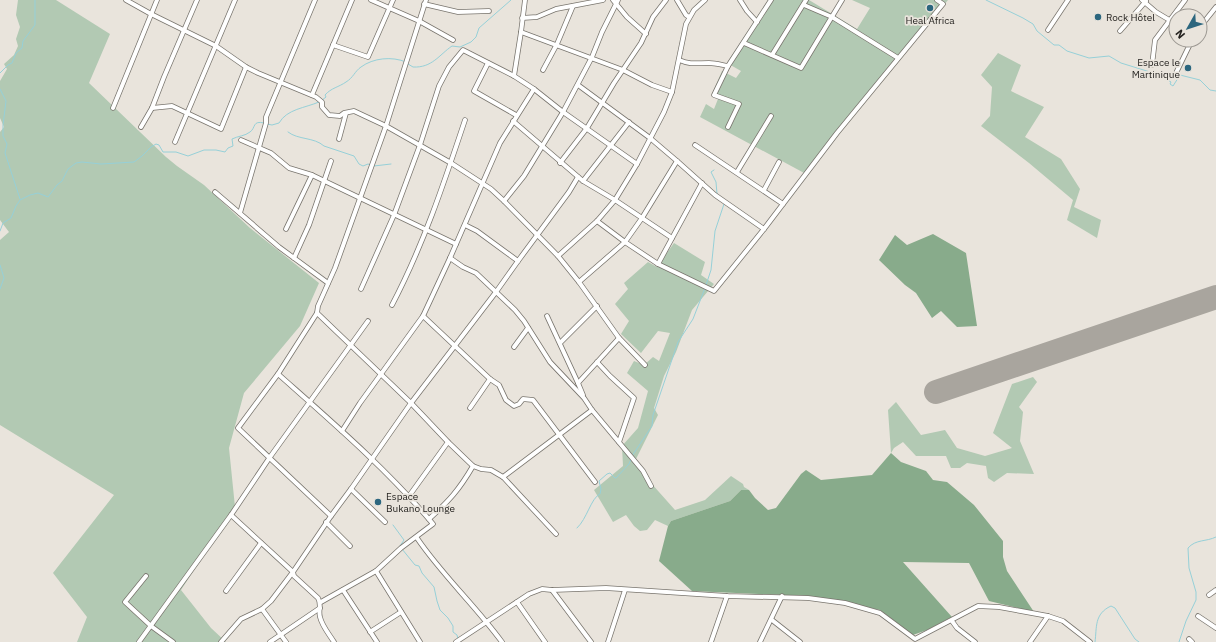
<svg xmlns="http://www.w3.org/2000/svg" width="1216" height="642" font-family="'IBM Plex Sans',sans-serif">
	<rect width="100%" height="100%" fill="#e9e4dc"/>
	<polygon fill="#e0d7c8" points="1216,288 1216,305 932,400 929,387"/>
	<g fill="#b2c9b3">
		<polygon points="18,0 56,0 110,34 89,83 166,157 177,166 204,185 250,228 319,283 300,326 244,393 229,448 235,507 181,590 211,628 226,642 77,642 87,617 53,573 114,495 0,425 0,240 9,232 0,220 0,132 4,127 0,118 0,81 7,69 4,64 14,55 18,46 16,39 20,27 16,15"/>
		<polygon points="768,0 809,0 857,29 870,8 852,0 948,0 806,174 700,117 706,104 714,109 718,99 712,94 722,71 736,78 741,71 727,63"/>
		<polygon points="998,53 1021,65 1011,91 1044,107 1025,137 1061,159 1080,189 1074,207 1101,220 1097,238 1067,220 1073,200 1029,163 981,126 990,116 992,87 981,75"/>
		<polygon points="674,243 705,262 701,275 714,284 692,310 676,352 664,376 654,408 658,415 636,459 641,467 643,474 675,510 705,500 731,476 743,484 744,487 749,490 741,490 730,501 671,521 668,526 655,520 647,530 640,531 634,526 626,515 613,522 594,490 623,466 622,446 638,428 648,391 627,373 634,361 644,365 653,357 659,361 670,333 658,331 641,353 621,334 629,321 615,304 628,289 624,283 648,262 657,267"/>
		<polygon points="1033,377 1037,382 1019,407 1023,412 1020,441 1034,474 1007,473 994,482 988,478 986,466 967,463 960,468 951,468 946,456 916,456 903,442 894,448 891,453 888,410 896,402 921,435 945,430 957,448 985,456 1012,448 993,433 1012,384"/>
	</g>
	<g fill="#88ab8b">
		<polygon points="933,234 966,253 977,326 957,327 941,311 932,318 916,293 905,285 879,260 895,235 907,245"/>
		<polygon points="891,453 901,462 926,471 933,480 947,482 974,505 1003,541 1003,557 1007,571 1034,612 989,601 969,563 903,562 952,617 927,630 913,635 880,610 807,596 692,591 659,561 668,526 671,521 730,501 741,490 749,490 755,498 768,510 776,508 801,474 806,470 821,480 872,475"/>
	</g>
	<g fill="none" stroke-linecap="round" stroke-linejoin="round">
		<g stroke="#96d0d8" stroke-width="1">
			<polyline points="986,0 1023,18 1033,24 1037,31 1054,45 1059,45 1067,51 1089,58 1109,56 1121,63 1150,72 1161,78 1166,79 1171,82 1170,84 1173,86 1180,75 1200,80 1210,90 1216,91"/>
			<path d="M408 64 413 67C432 68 439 55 452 46L460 47 471 42 476 37 479 28 511 0"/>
			<polyline points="0,73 8,65 12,63 16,53 22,48 23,41 35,25 35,0"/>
			<polyline points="0,89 6,101 3,125 3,136 7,144 5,153 20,199"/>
			<path d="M321 101 326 97 325 95C331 88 339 87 346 82 353 78 355 71 361 67 373 58 392 56 406 62"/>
			<path d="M267 124 272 125 279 123C287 109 305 108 319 102"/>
			<path d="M288 132C298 140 314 137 324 146L354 156 359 164 363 166 368 164 371 165"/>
			<polyline points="374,166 391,164"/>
			<polyline points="714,170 711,172 716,182 717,194"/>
			<path d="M0 231 3 223 11 218 16 206 20 200 30 195 38 193 48 197 57 185 62 181 68 169 76 163 82 162 101 164 134 162 142 156 151 147 156 144 159 145 163 152H176L188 156 204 150H216L225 152 228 148 233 146 232 139C238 136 245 136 250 132 256 128 252 120 264 123"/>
			<polyline points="0,265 4,278 0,289"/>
			<polyline points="706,285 711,270 715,231 724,204"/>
			<polyline points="632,456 652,426 653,415 678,342 693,319 705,288"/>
			<polyline points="393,525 404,540 400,546"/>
			<path d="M577 528C587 519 591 498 600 494L601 489 599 481 607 474 610 473 615 478H616L629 464 631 459"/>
			<polyline points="402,549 415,565 419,566 422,573 434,587 437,601 440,610 448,618 453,626 453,632 457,635 458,639"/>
			<path d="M1095 642C1097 627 1094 614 1111 606L1115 608 1135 639 1139 642"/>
			<path d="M1179 642 1186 621 1196 600V592L1189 568 1188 548C1196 539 1206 542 1216 537"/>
		</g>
		<polyline stroke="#a9a59e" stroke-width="24" points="936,392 1216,297"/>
		<defs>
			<g id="minor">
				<polyline points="126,0 151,14 216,46 246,67 258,73 316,97 322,102 322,107 329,115 340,116 344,113 354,111 386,126 451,163 491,189 504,201 558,256 579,282 619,338 645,365"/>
				<polyline points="371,0 419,21 453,40"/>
				<polyline points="613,0 627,17 646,34"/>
				<polyline points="677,0 686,15 689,17"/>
				<polyline points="740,0 747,11 757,22"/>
				<polyline points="1142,0 1156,12 1176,24"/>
				<polyline points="424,4 458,12 489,11"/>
				<polyline points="804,5 832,17 898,58"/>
				<polyline points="522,18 537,17 556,9 603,0"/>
				<polyline points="1200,27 1216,7"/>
				<polyline points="1048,30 1068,0"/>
				<polyline points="1120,31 1146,1"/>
				<polyline points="521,32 623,70 652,85 672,92"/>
				<polyline points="744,43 801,68 842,0"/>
				<polyline points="333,45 368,57 393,0"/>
				<polyline points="772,55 806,0"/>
				<path d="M679 60C691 65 697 63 709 63 715 63 722 65 728 66"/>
				<polyline points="488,63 474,91 516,115"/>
				<polyline points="1152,65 1155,40 1185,0"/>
				<polyline points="543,70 557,44 573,6"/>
				<polyline points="1176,73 1192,40"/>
				<polyline points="514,76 521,32 525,0"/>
				<polyline points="578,85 650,138 677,161 715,195 764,229"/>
				<polyline points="312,95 352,0"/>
				<polyline points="113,108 157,0"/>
				<polyline points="152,108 172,106 221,129 246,67"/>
				<polyline points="513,121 583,181 615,200 672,238"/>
				<polyline points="141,127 152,108 164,77 197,0"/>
				<polyline points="728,127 739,104 714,95 728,66 771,0"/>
				<polyline points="339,139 346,113"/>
				<polyline points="241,140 271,153 289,168 312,175 456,244"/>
				<polyline points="175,142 235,0"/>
				<polyline points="695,145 783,204"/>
				<polyline points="560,163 587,128 614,83 641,43 653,17 666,0"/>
				<polyline points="737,172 771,116"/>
				<polyline points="583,181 629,122"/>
				<polyline points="764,190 779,162"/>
				<polyline points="215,192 279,247 328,283"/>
				<polyline points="504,201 524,176 563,112 592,57 602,32 618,0"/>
				<polyline points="240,213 266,123 266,117 315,0"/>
				<polyline points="597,221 625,242 658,264 714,291 764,229 837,133 943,4 937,0"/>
				<polyline points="465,225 477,231 518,261"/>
				<polyline points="286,229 312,175"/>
				<polyline points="558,256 597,221 615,200 637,164 664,112 672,92 686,24 694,10 705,0"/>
				<polyline points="294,258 309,225 331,161"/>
				<polyline points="450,258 463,267 476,273 515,310 524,321 550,362 584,398 592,410 643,471 651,486"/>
				<polyline points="658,264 702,183"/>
				<polyline points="579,282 625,242 642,218 677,161"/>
				<polyline points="361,289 394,215 420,145 439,86 449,67 463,50 514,76 534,89 563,112 637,164"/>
				<path d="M392 305C423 246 444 183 465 120"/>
				<polyline points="317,313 411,403 448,442 473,466 481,469 491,470 503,477 556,534"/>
				<polyline points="423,316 490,379 499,385 506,400 514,406 519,404 523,399 533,400 595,482"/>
				<polyline points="547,316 578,383 583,395"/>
				<polyline points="560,343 597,306"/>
				<polyline points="514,347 528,328"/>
				<polyline points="597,362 610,376 634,398 619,442"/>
				<path d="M278 374C332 422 387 469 433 524L401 548 376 571 321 602"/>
				<polyline points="578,383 619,338"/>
				<polyline points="470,408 490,379"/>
				<polyline points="342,431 360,403 423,316 450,258 500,143 534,89"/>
				<polyline points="503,477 592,410"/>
				<polyline points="351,489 385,522"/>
				<polyline points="409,496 448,442"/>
				<polyline points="331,516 238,428 278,374 317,313 318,306 335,268 386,126 426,0"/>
				<path d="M429 519C449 501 459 490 473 466"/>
				<polyline points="326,522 350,546"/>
				<path d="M417 538C442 575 475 605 502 642"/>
				<polyline points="376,571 420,642"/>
				<polyline points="146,576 125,602 151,626 173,642"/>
				<polyline points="343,590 377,642"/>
				<polyline points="552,590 591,642"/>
				<polyline points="226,591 261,543"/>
				<polyline points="1209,595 1216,590"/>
				<polyline points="517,602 545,642"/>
				<polyline points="262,609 286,642"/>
				<polyline points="1198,616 1216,628"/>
				<polyline points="772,620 800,642"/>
				<polyline points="952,621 957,628 975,642"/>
				<polyline points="370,632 401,612"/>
				<polyline points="1189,639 1192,642"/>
				<polyline points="139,642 231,515 270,457 368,321"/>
				<polyline points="221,642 241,619 262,609 271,601 293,572 231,515"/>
				<polyline points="270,642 320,608"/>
				<path d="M334 642C329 634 322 626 320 617 318 610 322 605 318 598L294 576 293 572 331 516 351 489 411 403 496 292 518 261 569 192 578 177"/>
				<polyline points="456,642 529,594 542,589 552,590 606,588 727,596 808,598 845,603 880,613 915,639 978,606 999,607 1048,616 1063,621 1090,642"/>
				<polyline points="608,642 625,590"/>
				<polyline points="711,642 727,596"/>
				<polyline points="760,642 782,596"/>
				<polyline points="1030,642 1048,616"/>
			</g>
		</defs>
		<use href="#minor" stroke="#79756e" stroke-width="5.5"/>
		<use href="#minor" stroke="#fff" stroke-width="4"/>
	</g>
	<g fill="#2c667e" stroke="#e9e4dc" stroke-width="1.5">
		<circle cx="930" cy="8" r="4"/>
		<circle cx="1098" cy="17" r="4"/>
		<circle cx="1188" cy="68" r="4"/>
		<circle cx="378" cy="502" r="4"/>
	</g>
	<g text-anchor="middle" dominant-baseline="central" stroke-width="3.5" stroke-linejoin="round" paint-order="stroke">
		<g font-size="10" fill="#252320" stroke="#e9e4dc" text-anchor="start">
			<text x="1106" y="17">Rock Hôtel</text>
			<text x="930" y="20" text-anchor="middle">Heal Africa</text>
			<text x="1180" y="62" text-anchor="end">Espace le<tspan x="1180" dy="12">Martinique</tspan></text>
			<text x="386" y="496">Espace<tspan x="386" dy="12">Bukano Lounge</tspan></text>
		</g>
	</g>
	<g transform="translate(1188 28) rotate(231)"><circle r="19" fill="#e9e4dc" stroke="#9b9791"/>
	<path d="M0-3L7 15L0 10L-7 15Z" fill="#2c667e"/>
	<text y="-6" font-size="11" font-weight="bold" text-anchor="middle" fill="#252320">N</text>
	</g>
</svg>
